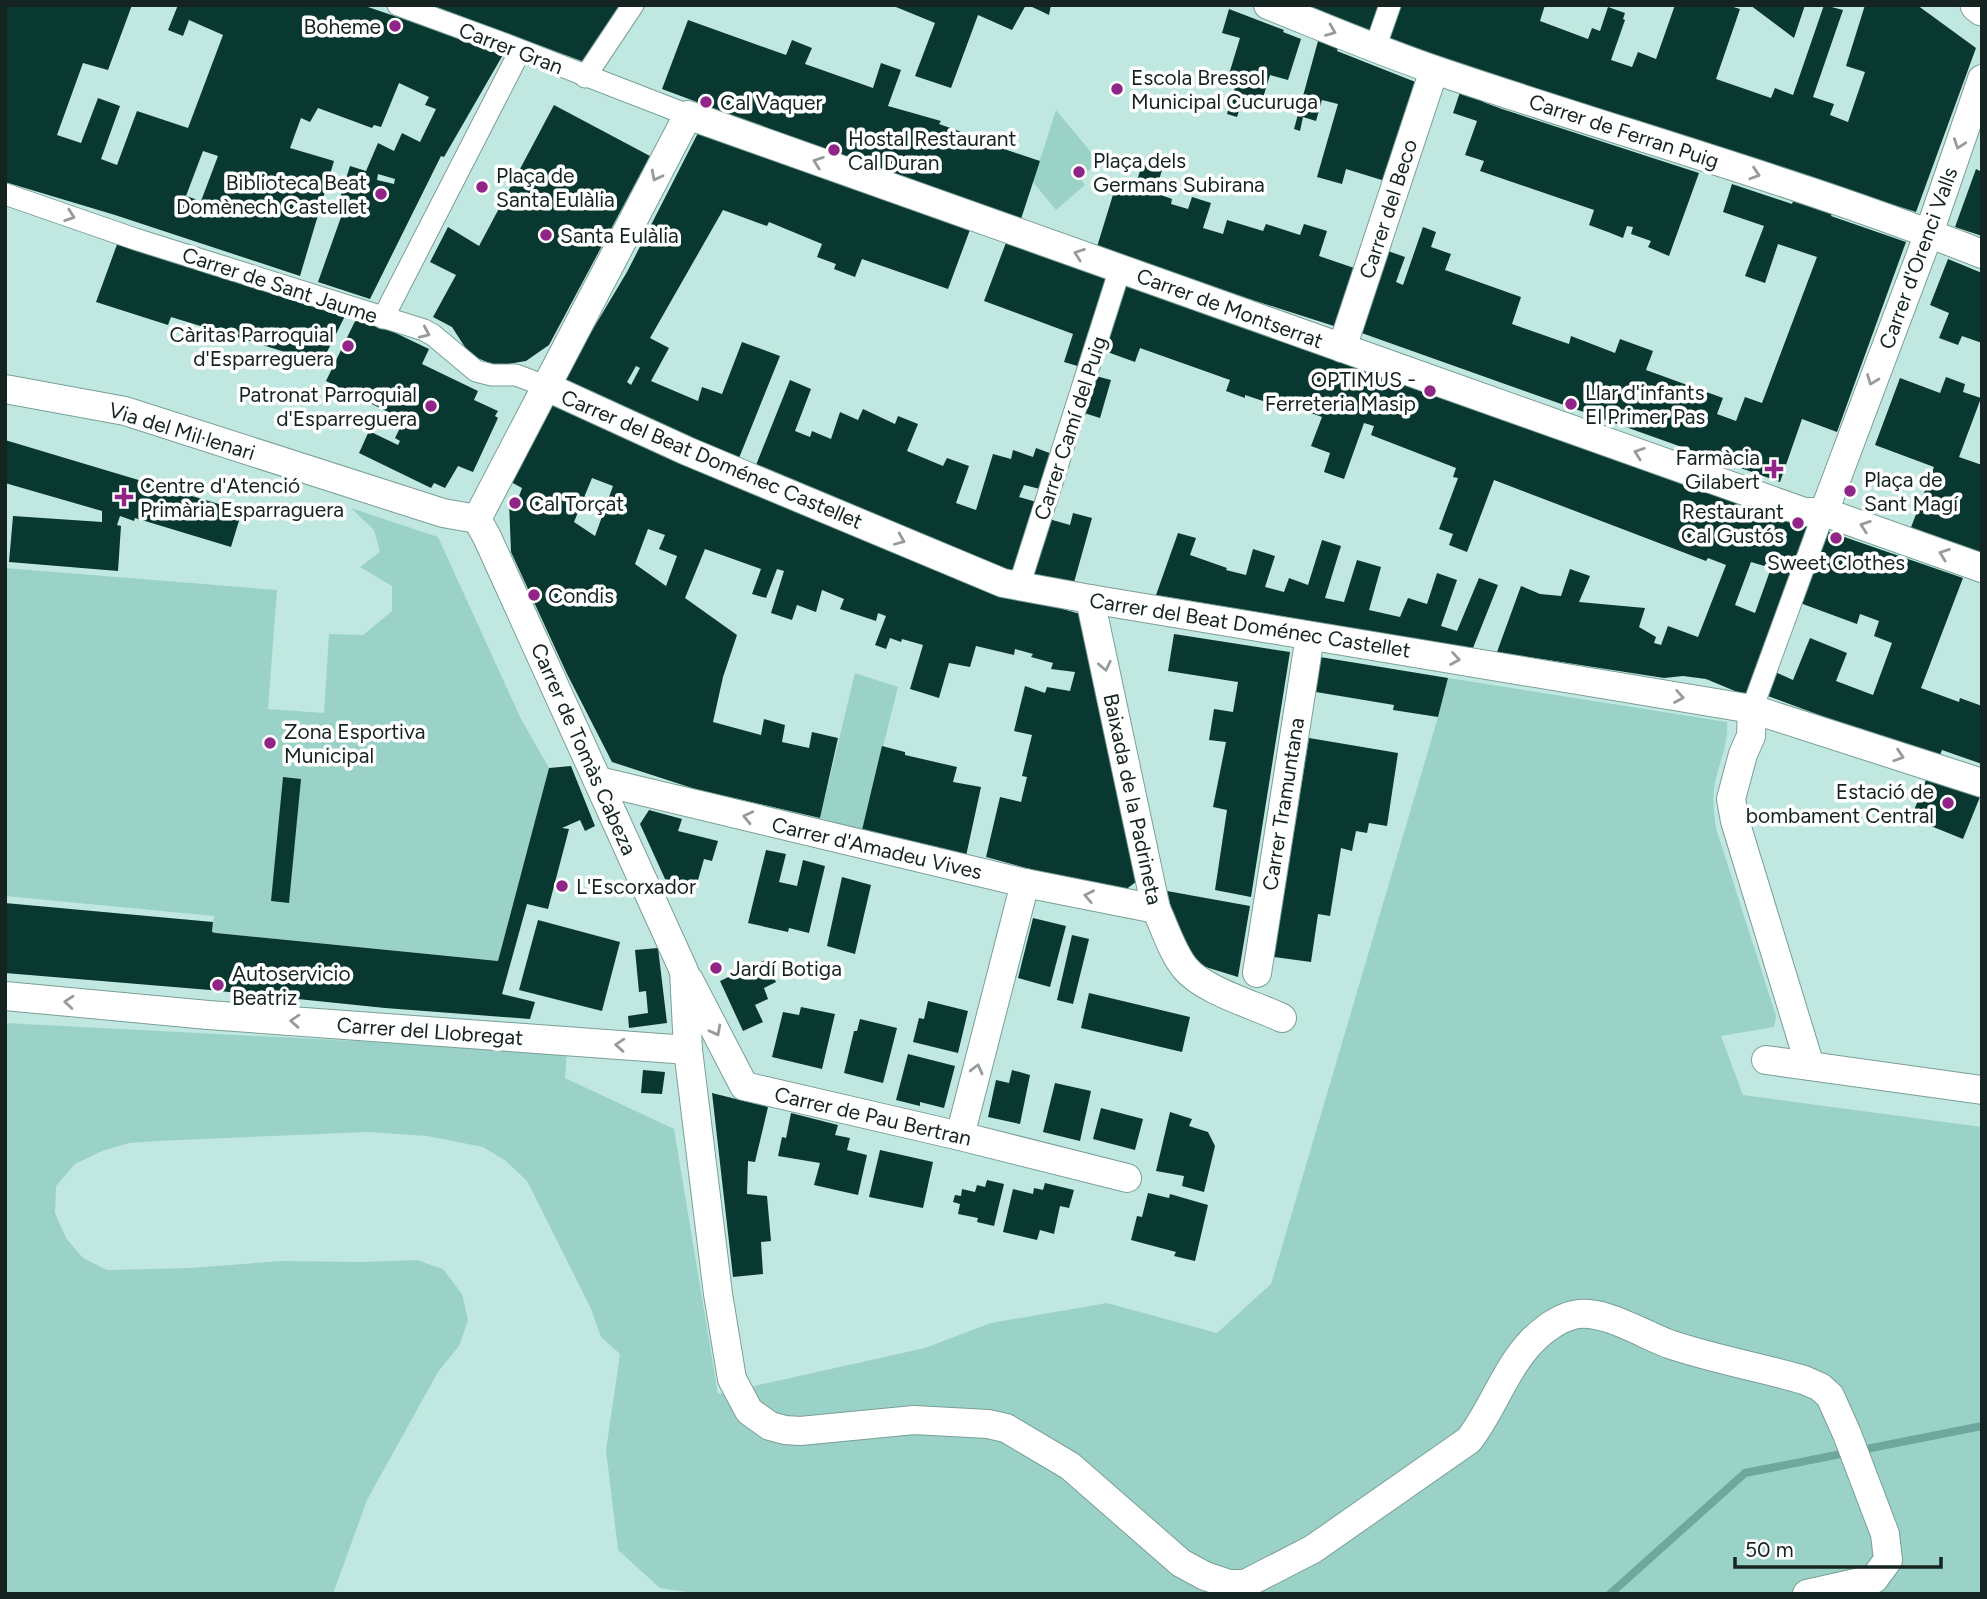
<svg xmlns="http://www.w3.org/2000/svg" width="1987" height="1599" font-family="Figtree,sans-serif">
	<rect width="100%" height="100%" fill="#c1e8e0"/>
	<g fill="#9bd2c7">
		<polygon points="1056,110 1099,162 1080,178 1085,185 1056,210 1033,182"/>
		<polygon points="351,508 438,537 521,719 549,768 498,961 216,933 212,932 214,916 5,896 5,568 277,590 268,709 324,713 329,634 363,635 392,611 392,586 360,567 380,552 374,530"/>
		<polygon points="855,673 898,687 862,830 820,818"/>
		<path d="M1448 678 1727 722C1729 744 1719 762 1715 783 1712 798 1714 813 1716 828L1776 1016 1774 1027 1721 1036 1743 1095 1982 1127V1594H699L660 1588 618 1550 606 1450 620 1354 601 1337 591 1309 527 1181 506 1161 483 1147 427 1136 368 1132 157 1141 129 1143 102 1151 75 1164 56 1186 55 1213 66 1238 83 1258 107 1270 191 1268 280 1261 361 1262 417 1260 443 1269 462 1294 468 1320 459 1346 438 1372 367 1500 333 1594H5V1023L567 1052 565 1078 674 1129 718 1394 925 1348 991 1323 1107 1303 1217 1333 1271 1284 1438 717Z"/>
	</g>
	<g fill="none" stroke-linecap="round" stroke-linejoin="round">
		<polyline stroke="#6ea79d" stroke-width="8" points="1610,1594 1745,1473 1982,1426"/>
	</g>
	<g fill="#093831" fill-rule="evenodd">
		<path d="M5 5H132L108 70 83 63 57 135 81 143 98 98 120 106 101 159 117 165 137 111 188 128 223 35 189 20 183 36 168 30 178 5H362L504 53 444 157 441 156 370 299 318 282 346 203 339 201 350 166 366 171 378 143 394 151 402 133 420 142 436 109 425 105 429 97 399 83 381 127 374 125 372 128 318 108 310 122 301 118 290 148 334 161 300 276 115 215 5 182ZM203 151 218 156 201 201 186 196ZM378 174 395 179 394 184 377 180Z"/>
		<polygon points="431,5 624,5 587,63"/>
		<polygon points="891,5 1026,5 1012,30 978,15 951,88 915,76 935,23"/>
		<polygon points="1028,5 1051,5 1049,15"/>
		<polygon points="1295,5 1385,5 1375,36"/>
		<polygon points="1394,5 1545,5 1540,21 1588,39 1592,28 1600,31 1608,7 1625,13 1623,19 1625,20 1611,60 1632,67 1638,52 1656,59 1675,5 1727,5 1740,9 1716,79 1771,98 1775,88 1793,95 1824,5 1843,10 1813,97 1834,104 1830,115 1848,122 1865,72 1846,66 1865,5 1917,5 1976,48 1916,212 1536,90 1383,38"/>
		<polygon points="1750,5 1805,5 1794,38"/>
		<polygon points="1229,9 1284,30 1283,32 1301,39 1288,80 1270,75 1262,101 1244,95 1237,117 1227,114 1235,87 1226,84 1240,38 1222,33"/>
		<polygon points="688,20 786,55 792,40 812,48 805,64 873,88 881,63 901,70 888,106 941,121 939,124 973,136 974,133 1009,145 1007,150 1040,161 1020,222 662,89"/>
		<polygon points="1318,41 1338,48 1337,51 1418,83 1385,181 1346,169 1342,184 1317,177 1338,104 1322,100 1316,121 1303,117 1300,131 1294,129"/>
		<polygon points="1461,89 1485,97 1483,102 1502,109 1699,173 1669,256 1648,247 1651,241 1631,234 1633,227 1627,226 1623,238 1608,232 1589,225 1594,210 1480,171 1484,161 1465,155 1477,121 1453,113"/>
		<polygon points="554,105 650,156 549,345 526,361 497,366 470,355 452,327 433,317 456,275 430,262 448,227 479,246"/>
		<path d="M700 129 971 227 948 289 862 259 855 277 834 269 836 264 817 257 822 244 769 222 767 226 723 210 650 338 669 348 651 381 698 401 702 387 722 394 742 342 780 356 739 458 634 414 563 379 627 272ZM636 366 640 368 631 385 627 382Z"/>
		<polygon points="1142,164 1162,170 1155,193 1172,199 1171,204 1188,209 1192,197 1211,203 1203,228 1223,234 1227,220 1263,231 1266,224 1300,235 1304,224 1327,231 1319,256 1360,270 1340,328 1096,250 1116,185 1134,191"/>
		<polygon points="1976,169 1982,172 1982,236 1955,227"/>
		<polygon points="1732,184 1792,204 1795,196 1834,209 1831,216 1906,242 1837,432 1802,419 1780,482 1356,331 1385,250 1405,257 1396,282 1403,285 1423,227 1436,232 1431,247 1451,254 1445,270 1521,297 1512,324 1569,344 1571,336 1615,353 1620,339 1653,351 1646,370 1723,398 1717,414 1736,421 1745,397 1762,403 1817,257 1778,244 1765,283 1745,276 1764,226 1723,212"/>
		<polygon points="119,239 348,310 319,368 285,352 171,317 168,325 96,302"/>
		<polygon points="1007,240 1112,279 1081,367 1064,362 1073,334 984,301"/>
		<polygon points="1948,259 1982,273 1982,343 1962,336 1958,345 1939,338 1949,313 1930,305"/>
		<path d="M1123 281 1809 523 1747 696 1706 679 1683 676 1664 678 1497 652 1521 586 1540 594 1561 596 1570 569 1590 576 1579 602 1645 608 1639 627 1656 637 1654 643 1661 645 1668 626 1698 637 1726 565 1708 558 1706 561 1494 480 1467 552 1449 545 1453 534 1439 529 1458 478 1453 477 1456 468 1371 435 1374 426 1364 423 1344 479 1324 472 1330 453 1311 446 1322 417 1303 410 1305 403 1286 396 1281 407 1245 395V398L1226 391 1230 380 1140 348 1135 362 1099 349ZM1751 562 1771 568 1755 613 1735 605Z"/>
		<polygon points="358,315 429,349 422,364 478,391 474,400 498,411 495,416 498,418 473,472 458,466 445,488 434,483 431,488 359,453 369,431 398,445 400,441 395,438 404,420 326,381"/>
		<polygon points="1092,375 1111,380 1100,418 1081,412"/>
		<polygon points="1946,377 1965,384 1963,392 1981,398 1959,457 1982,465 1982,556 1910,530 1934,467 1875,445 1900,378 1940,393"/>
		<polygon points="790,380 811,389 795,431 810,437 812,431 831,439 840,412 858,420 863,409 895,424 898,416 918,424 907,451 943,466 947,458 969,466 956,503 976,510 993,454 1011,459 1013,450 1033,457 1036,448 1055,455 1044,490 1024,485 1019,497 1040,503 1018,575 756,465"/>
		<path d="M552 399 1012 595 1084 615 1103 729 1137 881 1120 894 986 857 1000 797 1021 802 1027 777 1022 776 1032 735 1014 731 1025 686 1045 693 1047 687 1070 691 1075 672 1051 669 1053 663 1031 657 1033 654 1015 649 1014 655 976 646 970 667 949 663 939 698 920 692 910 689 923 645 902 639 901 642 890 638 886 649 875 645 886 616 878 613 876 621 840 609 844 599 822 590 816 612 797 605 792 620 771 613 784 571 777 569 766 598 752 594 761 569 705 549 685 598 737 635 723 677 713 722 761 735 764 719 785 725 782 742 809 748 812 732 838 738 820 818 695 789 612 762 567 674 511 552 509 501 518 499 522 488 511 482ZM592 478 613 486 595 536 574 522ZM648 529 665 535 659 549 677 556 666 586 635 564Z"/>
		<polygon points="5,440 242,511 231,547 135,518 134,521 120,516 117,525 121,526 118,571 9,562 13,516 102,522 102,511 5,483"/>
		<polygon points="1073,513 1092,518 1073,586 1030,577 1049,519 1070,525"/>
		<polygon points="1827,531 1963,578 1921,688 1959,702 1960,698 1982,706 1982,764 1942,750 1937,763 1899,744 1860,728 1858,733 1839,726 1841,723 1765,695 1773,671 1793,680 1810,638 1847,653 1836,681 1873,695 1892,643 1874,636 1879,621 1860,614 1857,624 1800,603"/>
		<polygon points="1178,533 1196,538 1190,555 1227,568 1226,570 1246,575 1253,549 1275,556 1265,587 1284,592 1289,578 1308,585 1322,540 1341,546 1325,598 1344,602 1357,560 1381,567 1369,610 1400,617 1408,598 1427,604 1437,573 1457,580 1441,626 1457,631 1479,578 1498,585 1473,648 1453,645 1156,595"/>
		<polygon points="1174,634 1290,652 1251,897 1215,890 1227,810 1213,807 1226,742 1209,740 1214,709 1233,712 1238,682 1168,671"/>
		<polygon points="1320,657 1448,678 1438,717 1393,710 1394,705 1316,692"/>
		<polygon points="1309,738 1398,753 1387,826 1369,823 1367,833 1356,831 1352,851 1341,848 1330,916 1318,914 1311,962 1274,957"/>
		<polygon points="882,746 905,752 905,755 957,767 953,782 981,787 966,856 937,851 938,847 862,830"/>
		<polygon points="571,766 595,826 585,831 580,820 562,828 569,829 548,909 527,904 502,994 535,1002 530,1019 385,1008 210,990 5,973 5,903 213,922 212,932 216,933 498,961 549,768"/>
		<polygon points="1928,775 1980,797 1963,839 1911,818"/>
		<polygon points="283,777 301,779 289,903 271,901"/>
		<polygon points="649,810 682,819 678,831 718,841 712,861 704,859 696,887 665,879 640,824"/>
		<polygon points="766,850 786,854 779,882 797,886 803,860 825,866 809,933 789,928 788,932 748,923"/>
		<polygon points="842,877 871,885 855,954 827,946"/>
		<polygon points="1167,891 1250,906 1238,977 1196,964 1176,928"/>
		<polygon points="1033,918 1066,926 1050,987 1018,978"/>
		<polygon points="538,920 620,942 602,1011 519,990"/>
		<polygon points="1072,935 1089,939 1073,1004 1057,1000"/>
		<polygon points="658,948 667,1023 629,1028 628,1016 648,1013 646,991 639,992 635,950"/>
		<polygon points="765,960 776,982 764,988 768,999 755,1005 763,1022 743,1031 720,981"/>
		<polygon points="1089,993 1190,1017 1182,1052 1081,1028"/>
		<polygon points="928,1001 968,1011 958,1053 913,1042 919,1018 924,1019"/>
		<polygon points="801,1007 835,1014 822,1069 772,1057 783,1012 799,1015"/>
		<polygon points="860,1019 897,1028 883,1083 844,1073 854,1031 857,1031"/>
		<polygon points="908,1054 955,1066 944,1108 920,1102 920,1106 896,1100"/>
		<polygon points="643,1070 665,1072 662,1094 641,1093"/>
		<polygon points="1012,1070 1030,1075 1020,1124 988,1117 996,1080 1009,1083"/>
		<polygon points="1055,1083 1091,1091 1080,1141 1043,1132"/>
		<polygon points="712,1093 768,1107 755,1162 748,1161 747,1194 767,1196 771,1241 761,1242 763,1274 733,1277"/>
		<polygon points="1101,1108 1143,1119 1135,1150 1093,1139"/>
		<polygon points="1170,1112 1192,1119 1189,1126 1208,1132 1215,1146 1204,1192 1182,1186 1184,1176 1156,1171"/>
		<polygon points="791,1113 838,1125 835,1135 850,1138 847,1150 867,1155 858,1195 814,1185 820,1163 778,1156 782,1137 786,1138"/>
		<polygon points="880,1150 933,1162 923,1208 869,1197"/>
		<polygon points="987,1180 1004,1184 994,1226 977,1222 978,1218 958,1214 960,1204 953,1202 955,1195 961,1196 962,1189 975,1192 977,1185 985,1187"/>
		<polygon points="1045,1183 1074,1190 1069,1208 1060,1206 1054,1234 1040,1230 1037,1240 1003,1232 1013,1189 1033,1194 1034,1188 1043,1190"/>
		<polygon points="1148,1193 1169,1198 1170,1194 1208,1205 1195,1261 1174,1256 1176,1252 1131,1240 1137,1216 1142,1217"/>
	</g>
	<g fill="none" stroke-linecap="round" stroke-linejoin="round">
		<defs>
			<g id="pedestrian">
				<polyline points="398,5 510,46 688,115"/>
				<polyline points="1375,48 1390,5"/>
				<polyline points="585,77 633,5"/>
				<polyline points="5,194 135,239 424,330 433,335 476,371 492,375 516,375 545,386"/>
				<polyline points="383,318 520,51"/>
				<polyline points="1019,586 1120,269"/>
				<polyline points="1752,709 1824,512"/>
			</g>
			<g id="minor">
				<path d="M1268 5C1323 27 1379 51 1435 70 1617 132 1803 183 1982 254"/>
				<polyline points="1342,348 1434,70"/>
				<polyline points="545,386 687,451 1003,583 1090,599 1752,709 1982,783"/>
				<polyline points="5,389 125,411 443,513 477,519"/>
				<polyline points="1824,512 1929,233 1982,79"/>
				<path d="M477 519 487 537 684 971 688 1050 718 1294 732 1379 749 1411 770 1426 785 1430 800 1431 914 1420 988 1424 1006 1428 1070 1466 1181 1563 1205 1576 1229 1584H1245L1313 1549 1469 1440C1493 1409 1505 1369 1532 1341 1543 1330 1558 1319 1573 1315 1602 1308 1642 1334 1669 1344 1713 1359 1759 1367 1804 1380L1820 1387 1830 1396 1847 1434 1885 1534 1888 1560 1874 1579 1807 1594"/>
				<polyline points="477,519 688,115 1804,512 1824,512 1982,568"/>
				<path d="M1090 599 1156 909C1165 928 1172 952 1185 968 1204 991 1255 1005 1282 1018"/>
				<polyline points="1752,709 1751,736 1743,754 1731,799 1735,821 1810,1066"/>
				<polyline points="599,781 1025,883 1156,909"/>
				<polyline points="1257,973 1310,636"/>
				<polyline points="689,980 744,1086 960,1136 1127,1178"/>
				<polyline points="5,996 208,1015 688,1050"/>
				<polyline points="1766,1060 1982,1090"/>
				<polyline points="960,1136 1025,883"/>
			</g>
			<polyline id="tertiary" points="1977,5 1982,9"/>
		</defs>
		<use href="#pedestrian" stroke="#799f97" stroke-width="23"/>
		<use href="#minor" stroke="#799f97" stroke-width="30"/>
		<use href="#tertiary" stroke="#799f97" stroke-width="35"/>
		<use href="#pedestrian" stroke="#fff" stroke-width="21"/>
		<use href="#minor" stroke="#fff" stroke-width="28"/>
		<use href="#tertiary" stroke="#fff" stroke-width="33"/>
	</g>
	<defs><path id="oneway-chevron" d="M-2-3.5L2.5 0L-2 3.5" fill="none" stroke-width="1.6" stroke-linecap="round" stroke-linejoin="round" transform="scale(1.75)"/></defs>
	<g stroke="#969c9b">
		<use href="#oneway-chevron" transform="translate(1331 31) rotate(22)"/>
		<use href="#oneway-chevron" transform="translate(1959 144) rotate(109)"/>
		<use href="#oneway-chevron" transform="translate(818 162) rotate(-160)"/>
		<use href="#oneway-chevron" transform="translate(1755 174) rotate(18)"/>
		<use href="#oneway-chevron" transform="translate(656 176) rotate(118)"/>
		<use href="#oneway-chevron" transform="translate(70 216) rotate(19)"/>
		<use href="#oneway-chevron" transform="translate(1079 254) rotate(-160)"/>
		<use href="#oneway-chevron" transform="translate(425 333) rotate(24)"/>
		<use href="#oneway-chevron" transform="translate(1872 380) rotate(111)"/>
		<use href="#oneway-chevron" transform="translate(1639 453) rotate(-160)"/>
		<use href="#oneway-chevron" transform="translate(1865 526) rotate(-161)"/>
		<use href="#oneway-chevron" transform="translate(900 540) rotate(23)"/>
		<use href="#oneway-chevron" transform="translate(1944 554) rotate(-160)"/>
		<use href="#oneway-chevron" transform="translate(1455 659) rotate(9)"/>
		<use href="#oneway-chevron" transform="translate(1105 666) rotate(78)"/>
		<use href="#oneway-chevron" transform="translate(1679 697) rotate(10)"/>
		<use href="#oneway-chevron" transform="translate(1899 756) rotate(18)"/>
		<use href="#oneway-chevron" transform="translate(748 817) rotate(-167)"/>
		<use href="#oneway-chevron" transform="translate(1089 896) rotate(-169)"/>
		<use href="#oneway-chevron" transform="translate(69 1002) rotate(-175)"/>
		<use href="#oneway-chevron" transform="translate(295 1021) rotate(-176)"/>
		<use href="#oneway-chevron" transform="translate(716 1031) rotate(62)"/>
		<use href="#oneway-chevron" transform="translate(620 1045) rotate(-176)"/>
		<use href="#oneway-chevron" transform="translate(977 1069) rotate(-76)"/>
	</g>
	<g fill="#902487" stroke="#fff" stroke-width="2.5">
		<circle cx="395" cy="26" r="7"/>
		<circle cx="1117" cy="89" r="7"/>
		<circle cx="706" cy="102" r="7"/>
		<circle cx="834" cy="150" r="7"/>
		<circle cx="1079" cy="172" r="7"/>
		<circle cx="482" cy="187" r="7"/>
		<circle cx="381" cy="194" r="7"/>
		<circle cx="546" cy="235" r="7"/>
		<circle cx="348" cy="346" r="7"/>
		<circle cx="1430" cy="391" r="7"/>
		<circle cx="1571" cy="404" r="7"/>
		<circle cx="431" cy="406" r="7"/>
		<path d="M1770.5 458.5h7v7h7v7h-7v7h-7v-7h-7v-7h7z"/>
		<circle cx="1850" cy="491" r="7"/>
		<path d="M120.5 486.5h7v7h7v7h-7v7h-7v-7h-7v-7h7z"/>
		<circle cx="515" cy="503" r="7"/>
		<circle cx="1798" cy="523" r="7"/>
		<circle cx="1836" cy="538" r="7"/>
		<circle cx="534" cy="595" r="7"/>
		<circle cx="270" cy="743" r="7"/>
		<circle cx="1948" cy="803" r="7"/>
		<circle cx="562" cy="886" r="7"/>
		<circle cx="716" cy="968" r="7"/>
		<circle cx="218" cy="985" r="7"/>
	</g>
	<g text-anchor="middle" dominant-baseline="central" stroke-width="7" stroke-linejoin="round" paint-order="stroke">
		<g font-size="21" fill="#152421" stroke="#fff" text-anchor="start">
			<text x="381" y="26" text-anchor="end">Boheme</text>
			<text x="1131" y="77">Escola Bressol<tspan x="1131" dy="24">Municipal Cucuruga</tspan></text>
			<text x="720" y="102">Cal Vaquer</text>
			<text x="848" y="138">Hostal Restaurant<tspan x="848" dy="24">Cal Duran</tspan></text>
			<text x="1093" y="160">Plaça dels<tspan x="1093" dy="24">Germans Subirana</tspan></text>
			<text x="496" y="175">Plaça de<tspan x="496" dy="24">Santa Eulàlia</tspan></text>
			<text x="367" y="182" text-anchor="end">Biblioteca Beat<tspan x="367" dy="24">Domènech Castellet</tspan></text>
			<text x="560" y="235">Santa Eulàlia</text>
			<text x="334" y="334" text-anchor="end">Càritas Parroquial<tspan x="334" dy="24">d'Esparreguera</tspan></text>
			<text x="1416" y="379" text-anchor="end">OPTIMUS -<tspan x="1416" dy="24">Ferreteria Masip</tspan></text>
			<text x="1585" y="392">Llar d'infants<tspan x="1585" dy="24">El Primer Pas</tspan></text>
			<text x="417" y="394" text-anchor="end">Patronat Parroquial<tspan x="417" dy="24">d'Esparreguera</tspan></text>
			<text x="1760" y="457" text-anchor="end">Farmàcia<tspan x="1760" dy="24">Gilabert</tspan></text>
			<text x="1864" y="479">Plaça de<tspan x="1864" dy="24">Sant Magí</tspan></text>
			<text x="140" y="485">Centre d'Atenció<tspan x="140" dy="24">Primària Esparraguera</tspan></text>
			<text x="529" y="503">Cal Torçat</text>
			<text x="1784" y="511" text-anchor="end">Restaurant<tspan x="1784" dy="24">Cal Gustós</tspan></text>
			<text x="1836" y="562" text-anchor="middle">Sweet Clothes</text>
			<text x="548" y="595">Condis</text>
			<text x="284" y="731">Zona Esportiva<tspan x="284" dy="24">Municipal</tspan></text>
			<text x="1934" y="791" text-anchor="end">Estació de<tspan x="1934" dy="24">bombament Central</tspan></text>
			<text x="576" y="886">L'Escorxador</text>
			<text x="730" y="968">Jardí Botiga</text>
			<text x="232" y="973">Autoservicio<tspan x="232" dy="24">Beatriz</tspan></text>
		</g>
		<g font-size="21" fill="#152421" stroke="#fff">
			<text transform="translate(511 48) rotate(21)">Carrer Gran</text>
			<text transform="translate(1624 131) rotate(18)">Carrer de Ferran Puig</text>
			<text transform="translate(1388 209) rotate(-72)">Carrer del Beco</text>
			<text transform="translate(1918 258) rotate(-70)">Carrer d'Orenci Valls</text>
			<text transform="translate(280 285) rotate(18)">Carrer de Sant Jaume</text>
			<text transform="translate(1230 308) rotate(20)">Carrer de Montserrat</text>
			<text transform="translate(1070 428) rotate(-72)">Carrer Camí del Puig</text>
			<text transform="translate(182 431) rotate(17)">Via del Mil·lenari</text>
			<text transform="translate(712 459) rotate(23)">Carrer del Beat Doménec Castellet</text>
			<text transform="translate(1250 625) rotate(9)">Carrer del Beat Doménec Castellet</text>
			<text transform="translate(584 749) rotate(66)">Carrer de Tomàs Cabeza</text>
			<text transform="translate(1133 799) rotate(78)">Baixada de la Padrineta</text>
			<text transform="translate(1283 804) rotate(-81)">Carrer Tramuntana</text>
			<text transform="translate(877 848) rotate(13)">Carrer d'Amadeu Vives</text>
			<text transform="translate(430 1031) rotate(4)">Carrer del Llobregat</text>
			<text transform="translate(873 1116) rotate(13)">Carrer de Pau Bertran</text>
		</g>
	</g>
	<rect width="1987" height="1599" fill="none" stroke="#152421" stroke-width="14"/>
	<path d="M1735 1557v10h206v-10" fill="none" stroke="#152421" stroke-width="3.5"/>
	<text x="1745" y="1557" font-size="21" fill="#152421" stroke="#ffffff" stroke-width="5" paint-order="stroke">50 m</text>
</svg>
